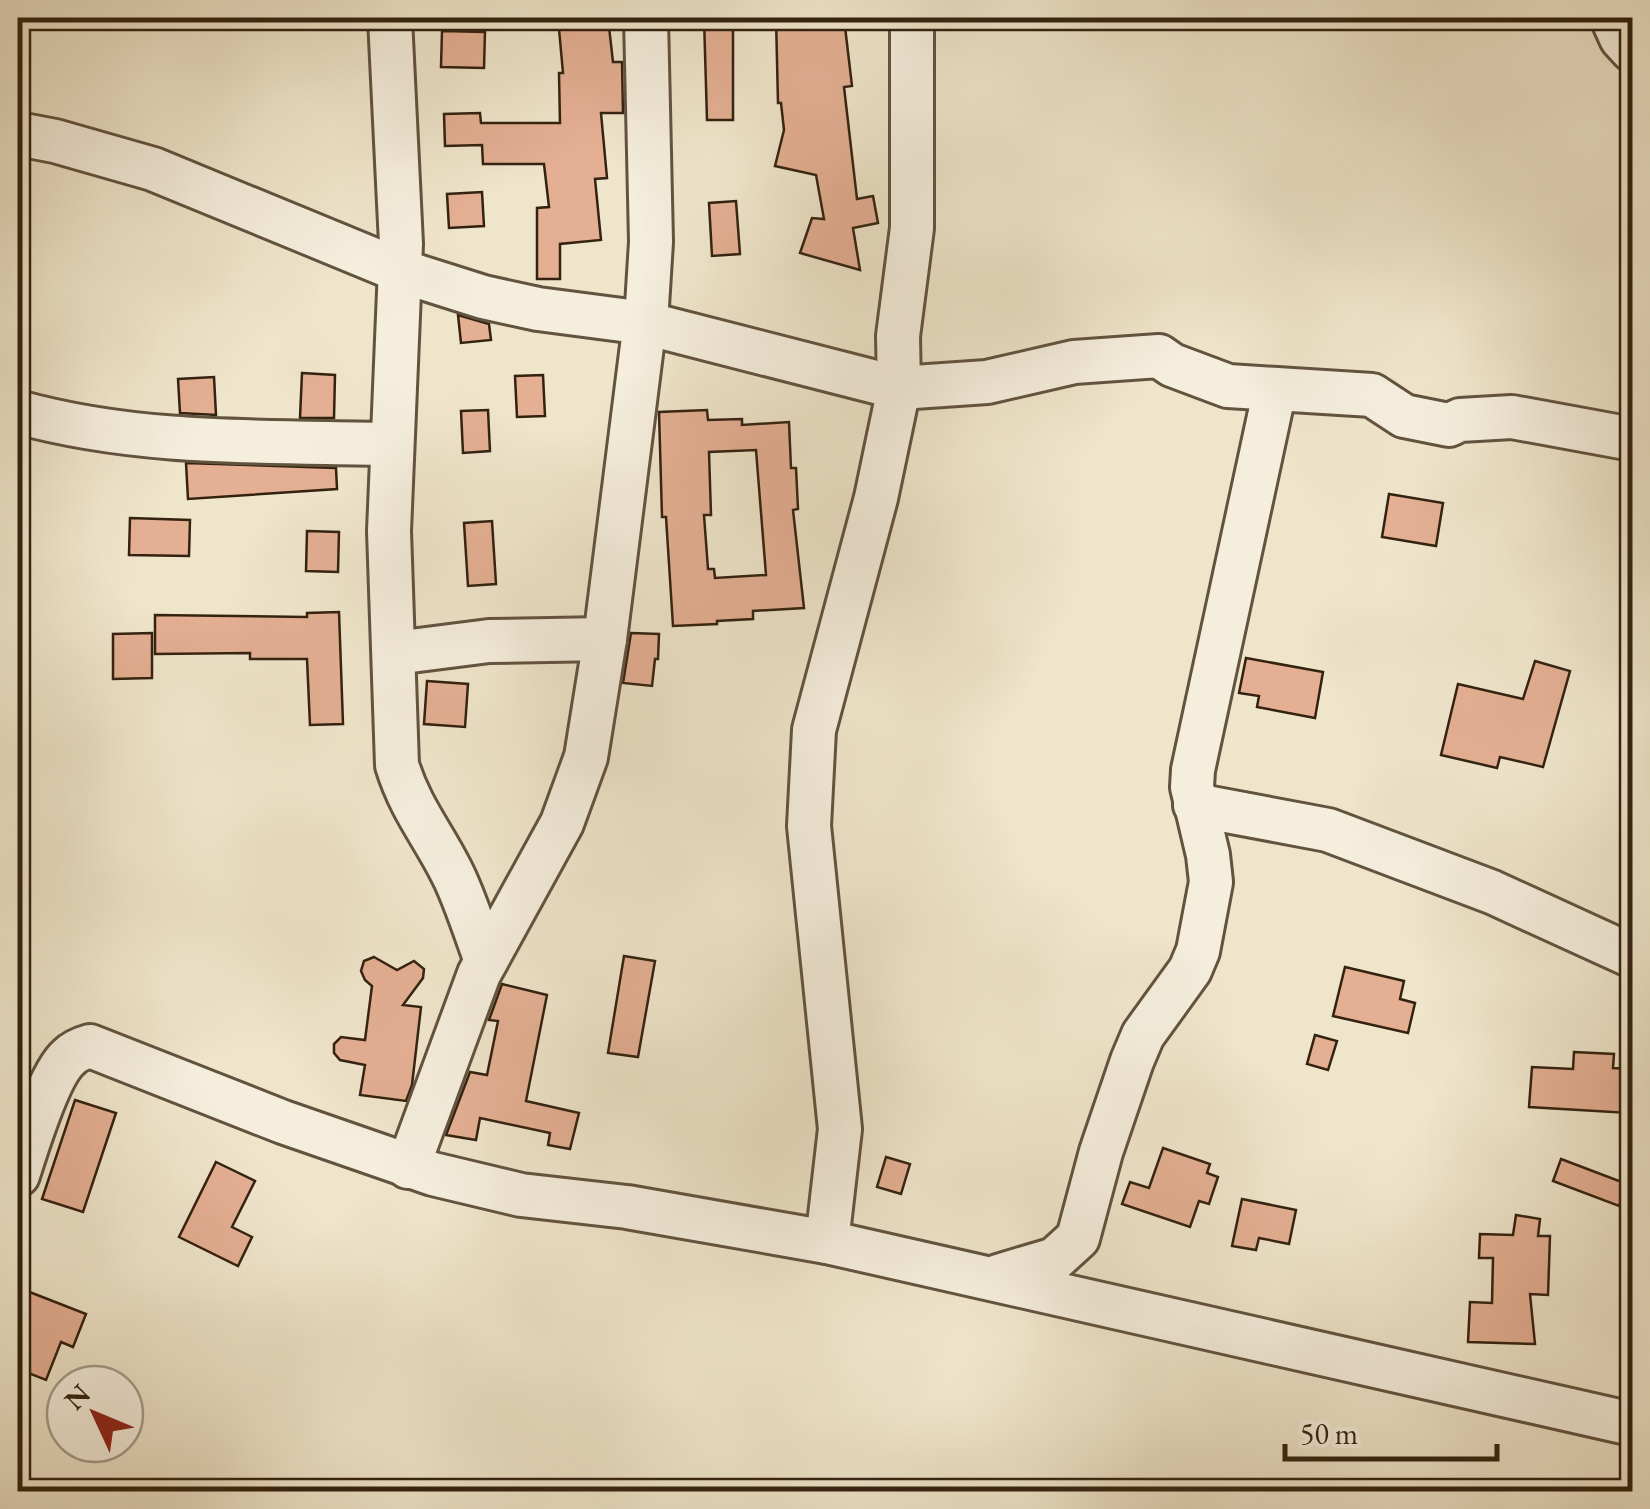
<svg xmlns="http://www.w3.org/2000/svg" width="1650" height="1509" font-family="'EB Garamond',serif">
	<rect width="100%" height="100%" fill="#efe5cb"/>
	<filter id="stains"><feTurbulence type="fractalNoise" baseFrequency=".002" numOctaves="4"/><feColorMatrix values="0 0 0 0 .2 0 0 0 0 .09 0 0 0 0 .02 0 0 0 .5 -.17"/></filter>
	<radialGradient id="worn" r=".72"><stop offset=".6" stop-color="#630" stop-opacity="0"/><stop offset="1" stop-color="#630" stop-opacity=".3"/></radialGradient>
	<g fill="#e4af93" stroke="#332210" stroke-width="2.5" fill-rule="evenodd">
		<polygon points="558,18 608,18 613,62 622,62 623,113 601,113 607,178 595,179 601,240 560,244 560,279 537,279 537,208 549,207 544,164 483,164 482,145 445,146 444,114 480,113 481,123 560,123 559,73 563,73"/>
		<polygon points="704,18 733,18 733,120 707,120"/>
		<polygon points="776,18 844,18 852,86 844,87 857,199 873,196 878,223 853,228 860,270 800,253 812,218 824,219 816,175 775,166 784,130 781,103 778,103"/>
		<polygon points="442,31 485,32 484,68 441,67"/>
		<polygon points="482,192 484,226 449,228 447,194"/>
		<polygon points="736,201 740,254 712,256 709,203"/>
		<polygon points="458,315 489,324 491,340 461,343"/>
		<polygon points="302,373 335,375 334,418 300,418"/>
		<polygon points="543,375 545,416 517,417 515,376"/>
		<polygon points="214,377 216,415 180,413 178,379"/>
		<polygon points="488,410 490,451 463,453 461,411"/>
		<path d="M707 410 708 420 742 419V425L789 422 791 468H796L798 509 793 510 804 608 753 611V619L717 621V624L673 626 666 517H662L659 412ZM756 450 766 575 715 578 714 569H708L704 515H711L709 452Z"/>
		<polygon points="186,463 336,468 337,489 188,499"/>
		<polygon points="1389,494 1443,503 1436,546 1382,537"/>
		<polygon points="130,518 190,520 189,556 129,555"/>
		<polygon points="492,521 496,584 468,586 464,523"/>
		<polygon points="307,531 339,532 338,572 306,571"/>
		<polygon points="339,612 343,724 310,725 307,659 250,659 250,653 155,654 155,615 307,617 307,613"/>
		<polygon points="152,633 152,678 113,679 113,634"/>
		<polygon points="631,633 659,634 658,659 655,659 652,686 623,683"/>
		<polygon points="1246,658 1323,672 1315,718 1257,707 1259,696 1239,693"/>
		<polygon points="1535,661 1570,671 1543,767 1500,757 1497,768 1441,755 1458,684 1523,699"/>
		<polygon points="427,681 468,684 465,727 424,724"/>
		<polygon points="624,956 655,961 638,1057 608,1053"/>
		<polygon points="374,957 397,970 414,961 424,969 423,978 403,1005 421,1007 412,1085 406,1101 360,1095 365,1065 340,1060 334,1053 334,1044 341,1037 365,1040 372,986 365,980 361,971 364,961"/>
		<polygon points="1345,967 1404,981 1400,999 1415,1003 1408,1033 1333,1016"/>
		<polygon points="502,984 547,995 526,1101 579,1113 570,1149 548,1145 550,1133 480,1118 476,1140 446,1135 470,1072 487,1075 498,1021 489,1020"/>
		<polygon points="1315,1035 1337,1041 1328,1070 1307,1064"/>
		<polygon points="1574,1052 1614,1054 1613,1068 1632,1069 1629,1113 1529,1107 1532,1067 1573,1069"/>
		<polygon points="75,1100 116,1113 83,1212 42,1199"/>
		<polygon points="1163,1148 1210,1164 1207,1173 1218,1177 1209,1204 1199,1201 1190,1227 1122,1204 1130,1182 1149,1188"/>
		<polygon points="886,1157 910,1164 901,1194 877,1187"/>
		<polygon points="1561,1159 1627,1184 1619,1206 1553,1181"/>
		<polygon points="216,1162 255,1181 232,1227 252,1237 238,1266 179,1237"/>
		<polygon points="1242,1199 1296,1210 1289,1244 1259,1238 1256,1250 1232,1246"/>
		<polygon points="1516,1215 1540,1219 1538,1236 1550,1236 1548,1295 1530,1294 1535,1344 1468,1342 1470,1302 1492,1303 1493,1258 1479,1258 1480,1234 1513,1235"/>
		<polygon points="27,1291 86,1314 73,1347 61,1342 46,1380 18,1369 18,1316"/>
	</g>
	<g fill="none" stroke-linecap="round" stroke-linejoin="round">
		<defs>
			<g id="minor">
				<path d="M390 18 401 244 389 531 397 765C411 811 436 838 455 879 467 905 476 934 486 961"/>
				<polyline points="1612,18 1621,38 1632,50"/>
				<polyline points="18,134 55,141 153,169 401,271 483,297 538,309 645,323 899,388 987,382 1074,362 1159,356 1172,365 1228,386 1372,395 1404,416 1449,425 1460,420 1512,417 1632,439"/>
				<path d="M18 412C140 446 265 441 391 444"/>
				<polyline points="395,653 489,641 605,639"/>
				<polyline points="1195,805 1328,830 1492,892 1632,956"/>
				<polyline points="408,1167 479,974 562,823 586,757 605,639 647,306 651,242 646,18"/>
				<path d="M18 1175C27 1147 49 1074 69 1057 75 1051 83 1048 90 1046L283 1122 433 1174 521 1195 627 1207 827 1242 1632 1424"/>
				<polyline points="827,1242 840,1129 809,826 814,730 876,498 899,388 898,336 912,228 912,18"/>
				<polyline points="998,1276 1055,1259 1078,1238 1101,1152 1132,1061 1143,1035 1190,970 1198,951 1211,882 1208,855 1192,787 1193,770 1275,389"/>
			</g>
		</defs>
		<use href="#minor" stroke="#62533f" stroke-width="48"/>
		<use href="#minor" stroke="#f5eedd" stroke-width="42"/>
	</g>
	<rect width="1650" height="1509" fill="none" stroke="#efe5cb" stroke-width="60"/>
	<rect x="20" y="20" width="1610" height="1469" fill="none" stroke="#332210" stroke-width="5"/>
	<rect x="30" y="30" width="1590" height="1449" fill="none" stroke="#332210" stroke-width="2.5"/>
	<g transform="translate(95 1414) rotate(314)"><circle r="48" fill="#f5eedd" stroke="#a79c8b" stroke-width="2.5"/>
	<path d="M0-8L18 38L0 25L-18 38Z" fill="#8f2418"/>
	<text y="-15" font-size="28" font-weight="bold" text-anchor="middle" fill="#332210">N</text>
	</g>
	<path d="M1285 1444v15h212v-15" fill="none" stroke="#332210" stroke-width="5"/>
	<text x="1300" y="1444" font-size="30" fill="#332210" stroke="#f5eedd" stroke-width="8" paint-order="stroke">50 m</text>
	<rect width="100%" height="100%" filter="url(#stains)"/>
	<rect width="100%" height="100%" fill="url(#worn)"/>
</svg>
